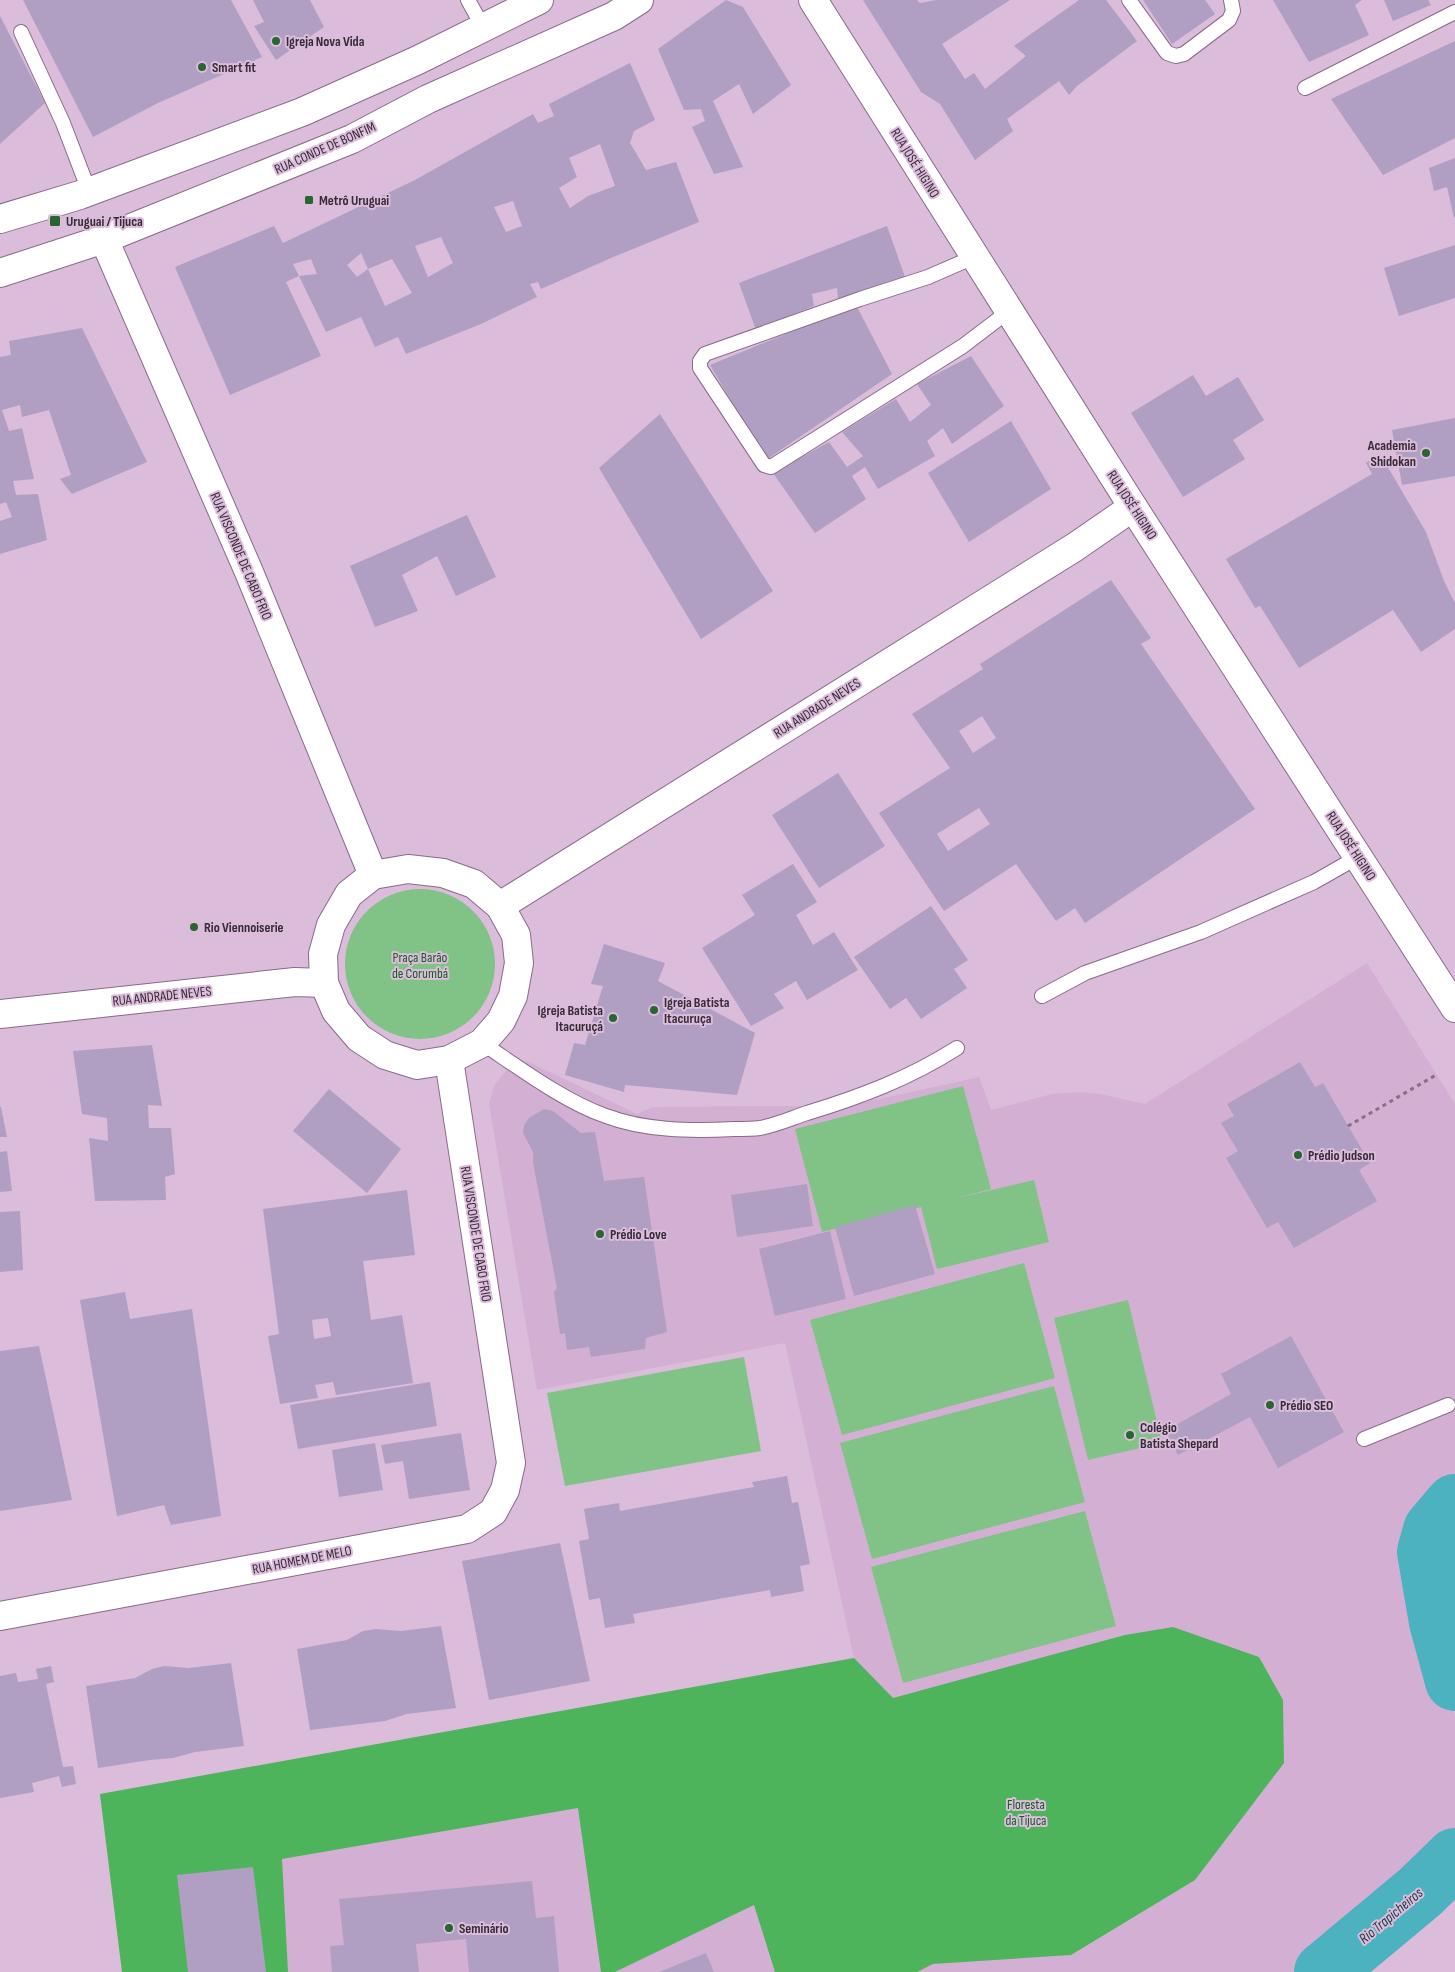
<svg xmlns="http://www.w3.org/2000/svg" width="1455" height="1972" font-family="'Sofia Sans Condensed',sans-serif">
	<rect width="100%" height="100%" fill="#dbbcdb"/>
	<polygon fill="#d4afd4" points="1367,963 1455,1104 1455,1480 1417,1535 1440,1662 1455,1716 1455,1839 1441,1862 1314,1972 122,1972 100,1794 854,1658 785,1343 537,1390 489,1104 494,1086 508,1068 517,1076 527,1061 637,1114 653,1107 772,1106 803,1106 807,1115 979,1077 991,1110 1052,1094 1081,1092 1100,1094 1145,1104"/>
	<g fill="#81c386">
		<circle cx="420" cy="964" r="75"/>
		<polygon points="963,1086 991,1189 953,1199 1034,1180 1049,1242 937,1269 921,1207 822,1232 795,1129"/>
		<polygon points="1024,1263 1055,1378 842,1435 810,1320"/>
		<polygon points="1128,1300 1162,1443 1088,1460 1054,1318"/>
		<polygon points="744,1357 761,1451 565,1486 547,1393"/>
		<polygon points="1054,1386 1085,1502 872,1559 840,1443"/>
		<polygon points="1085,1511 1116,1626 903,1683 871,1567"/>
	</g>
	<polygon fill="#4eb45c" points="1173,1627 1259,1657 1283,1700 1284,1763 1195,1880 1071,1955 933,1964 917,1972 775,1972 754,1905 615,1972 601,1972 578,1808 282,1859 288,1972 122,1972 100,1794 854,1658 893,1698 1125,1635"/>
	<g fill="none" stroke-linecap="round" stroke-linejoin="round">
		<g stroke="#4db2bf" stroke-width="60">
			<polyline points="1455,1504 1433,1530 1427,1552 1439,1622 1455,1681"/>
			<polyline points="1324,1972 1420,1892 1455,1858"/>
		</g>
	</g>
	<g fill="#b09fc3" fill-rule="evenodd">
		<polygon points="23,0 231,0 262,57 158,103 93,137"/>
		<polygon points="253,0 310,0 324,27 276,60 254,26 264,22"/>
		<polygon points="726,0 743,7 791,85 753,114 739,84 713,101 743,167 714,174 692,127 705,121 701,109 684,110 658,49"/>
		<polygon points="863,0 917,0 920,3 936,0 1010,0 942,44 965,79 974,73 985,89 1026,56 1014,46 1079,0 1106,0 1137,41 1077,86 1069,95 1059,81 1007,119 1013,131 975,160 940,104 921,92"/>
		<polygon points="1143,0 1205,0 1215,14 1172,44"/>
		<polygon points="1273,0 1362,0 1355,5 1369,35 1309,62"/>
		<polygon points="1384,0 1428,0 1431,5 1393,21"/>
		<polygon points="0,16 45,103 0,144"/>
		<polygon points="1455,41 1455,138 1383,175 1331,99"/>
		<path d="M630 63 655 120 634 131 630 143 646 170 676 162 699 222 611 258 541 289 538 282 530 284 537 297 481 324 406 354 398 337 375 347 361 317 326 332 299 276 317 274 311 259 293 264 299 276 286 282 321 356 230 395 175 267 274 226 283 243 415 180 533 114 538 123 554 116 549 104ZM600 144 615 186 588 196 570 208 559 188 577 177 569 158ZM513 201 522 226 506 232 494 207ZM441 237 453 263 428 277 415 246ZM361 253 368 269 392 259 412 293 385 306 368 269 357 277 347 265Z"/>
		<polygon points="1455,158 1455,217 1454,218 1447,187 1434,191 1429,168"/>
		<polygon points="887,226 905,277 838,299 837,288 812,294 814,306 756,330 739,283"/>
		<polygon points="1455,245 1455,298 1399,316 1384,268"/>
		<polygon points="856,305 892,374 766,460 710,365"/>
		<polygon points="82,328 147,462 72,494 60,479 71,475 49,410 22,417 20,405 2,410 9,431 22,428 34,479 13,481 16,495 38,494 47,540 0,554 0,521 12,517 6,502 0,504 0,357 11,355 9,341"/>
		<polygon points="971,356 1004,406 952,444 943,428 927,441 935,456 878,489 865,467 852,476 866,499 815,533 773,473 829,442 847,467 863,456 842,432 896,399 910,422 931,405 917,384"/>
		<polygon points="1193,375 1206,396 1238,377 1264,420 1233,440 1245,459 1183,497 1131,413"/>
		<polygon points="660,414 773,591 701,639 599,468"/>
		<polygon points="1455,418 1455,476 1402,485 1392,430"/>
		<polygon points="1011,421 1051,489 969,542 928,473"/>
		<polygon points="1380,454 1426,532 1444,581 1455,603 1455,629 1421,652 1393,610 1299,668 1260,606 1255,608 1226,559 1372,474 1366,463"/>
		<polygon points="467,515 496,577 456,596 437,556 402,575 418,611 375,627 350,566"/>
		<path d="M1111 580 1151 638 1141 644 1255 809 1085 923 1075 908 1056 921 1016 864 944 911 879 813 950 768 912 714 983 669 980 664ZM982 716 996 738 973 753 959 731ZM979 808 990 824 948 851 937 834Z"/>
		<polygon points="838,773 885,846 819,888 772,815"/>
		<polygon points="793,864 817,902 796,915 813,945 834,932 858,970 807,1000 796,981 774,994 784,1008 751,1026 702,948 755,915 742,895"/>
		<polygon points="931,906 968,960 954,969 967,988 921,1019 906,998 890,1009 854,957"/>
		<polygon points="604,944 665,963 658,981 755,1033 737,1095 625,1085 624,1092 565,1075 574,1043 585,1045 603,986 591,984"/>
		<polygon points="152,1045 162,1106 148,1105 149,1128 171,1128 175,1174 165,1177 166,1200 95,1201 89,1138 108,1141 107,1118 82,1114 73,1051"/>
		<polygon points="1300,1062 1315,1087 1323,1083 1370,1163 1359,1170 1377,1201 1294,1248 1278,1222 1267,1228 1226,1158 1238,1151 1221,1123 1234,1116 1227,1104"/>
		<polygon points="329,1089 401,1149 367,1193 293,1131"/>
		<polygon points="0,1107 1,1107 7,1137 0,1137"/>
		<polygon points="544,1109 553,1111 581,1133 595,1132 604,1181 644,1177 667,1332 646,1338 645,1349 591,1357 589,1347 567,1350 565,1333 560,1334 554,1292 557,1288 533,1163 533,1152 523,1133 524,1125 529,1118"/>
		<polygon points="7,1151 12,1191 0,1192 0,1152"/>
		<polygon points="807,1184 813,1226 737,1237 731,1195"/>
		<path d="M407 1190 415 1255 363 1261 371 1320 402 1315 413 1383 336 1395 333 1382 315 1385 318 1398 280 1404 268 1336 279 1334 263 1209ZM328 1318 331 1336 314 1339 312 1320Z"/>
		<polygon points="915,1205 935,1274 854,1296 835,1227"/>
		<polygon points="20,1211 23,1270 0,1272 0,1212"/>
		<polygon points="830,1231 846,1299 775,1316 759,1249"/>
		<polygon points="125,1292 130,1319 192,1309 221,1516 171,1525 164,1505 117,1516 80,1300"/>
		<polygon points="1291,1336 1344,1432 1278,1468 1250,1417 1178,1455 1165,1431 1231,1394 1221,1374"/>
		<polygon points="39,1346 72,1500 0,1511 0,1351"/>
		<polygon points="430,1382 437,1426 298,1449 290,1405"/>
		<polygon points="461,1433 470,1490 409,1499 403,1461 385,1464 381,1445"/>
		<polygon points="375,1443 383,1490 339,1497 332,1450"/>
		<polygon points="787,1476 792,1503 798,1502 810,1564 800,1566 804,1591 771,1597 770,1590 633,1614 635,1623 605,1628 600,1598 589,1600 579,1541 589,1539 584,1509 619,1503 620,1511 754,1487 752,1482"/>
		<polygon points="560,1543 590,1681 489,1700 462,1561"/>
		<polygon points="441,1626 456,1708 407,1714 385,1721 310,1730 297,1649 347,1640 363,1631 376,1629 401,1631"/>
		<polygon points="231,1663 244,1746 195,1752 173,1758 150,1760 98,1768 86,1686 135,1678 152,1669 164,1666 189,1668"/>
		<polygon points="51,1666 54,1682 46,1684 63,1767 73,1766 76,1784 62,1787 59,1776 32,1783 34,1792 0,1798 0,1676 16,1673 18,1682 38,1679 36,1669"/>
		<polygon points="253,1867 266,1972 188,1972 177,1875"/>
		<polygon points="532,1881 536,1918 554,1916 559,1972 469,1972 466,1939 416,1944 419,1972 332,1972 330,1946 344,1945 339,1899"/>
		<polygon points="706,1953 714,1972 659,1972"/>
	</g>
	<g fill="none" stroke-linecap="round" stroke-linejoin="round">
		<defs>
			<g id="lane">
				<polyline points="468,0 483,27"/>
				<polyline points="1129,0 1167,53 1176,56 1184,54 1229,20 1233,11 1231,0"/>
				<polyline points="21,32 63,123 89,191"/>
				<polyline points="1305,88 1455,12"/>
				<polyline points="974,257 928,277 860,299 705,354 700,361 700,368 764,465 771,467 963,346 1009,311"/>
				<polyline points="1042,996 1085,973 1201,932 1314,882 1358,857"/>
				<path d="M482 1043C518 1067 565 1102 606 1116 646 1131 691 1131 734 1129 742 1129 752 1129 760 1128 776 1125 792 1118 807 1113 860 1097 910 1078 957 1048"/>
				<polyline points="1364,1439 1448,1405"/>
			</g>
			<g id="street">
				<polyline points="104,239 249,572 373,875"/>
				<polygon points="408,869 443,873 474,884 500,906 516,935 519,963 513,996 501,1021 482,1043 449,1060 417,1065 385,1055 359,1038 336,1011 324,983 323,954 331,925 349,894 373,875"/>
				<polyline points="500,906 1075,547 1133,507"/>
				<polyline points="0,1014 295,982 324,983"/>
				<polyline points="0,1616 467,1529 493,1512 505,1490 511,1463 449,1060"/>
			</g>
			<g id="secondary">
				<polyline points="813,0 1133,507 1455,1008"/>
				<polyline points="0,219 80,195 302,112 418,60 539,0"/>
				<polyline points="0,273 104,239 352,139 428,99 614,16 639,0"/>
			</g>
		</defs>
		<use href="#lane" stroke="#886b88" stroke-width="16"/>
		<use href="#street" stroke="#886b88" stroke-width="30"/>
		<use href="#secondary" stroke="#886b88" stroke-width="30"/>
		<polyline stroke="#857085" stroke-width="3" stroke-dasharray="4 4" stroke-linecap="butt" points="1348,1126 1436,1075"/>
		<use href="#lane" stroke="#fff" stroke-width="14"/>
		<use href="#street" stroke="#fff" stroke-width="28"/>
		<use href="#secondary" stroke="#fff" stroke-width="28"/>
	</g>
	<g fill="#26662f" stroke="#dbbcdb" stroke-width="2">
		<circle cx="276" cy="41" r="5"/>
		<circle cx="202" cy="67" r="5"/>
		<rect x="304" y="195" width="10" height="10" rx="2.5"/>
		<rect x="49" y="215" width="12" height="12" rx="2.5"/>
		<circle cx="1426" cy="453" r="5"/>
		<circle cx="194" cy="927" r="5"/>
		<circle cx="654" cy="1010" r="5"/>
		<circle cx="613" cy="1018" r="5"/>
		<circle cx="1298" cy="1155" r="5"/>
		<circle cx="600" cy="1234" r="5"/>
		<circle cx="1270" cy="1405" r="5"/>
		<circle cx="1130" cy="1435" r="5"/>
		<circle cx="449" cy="1928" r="5"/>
	</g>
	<g text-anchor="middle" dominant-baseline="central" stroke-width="4" stroke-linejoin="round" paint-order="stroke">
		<g font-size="14" font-weight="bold" fill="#372b37" stroke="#dbbcdb" text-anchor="start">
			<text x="286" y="41">Igreja Nova Vida</text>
			<text x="212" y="67">Smart fit</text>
			<text x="319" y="200">Metrô Uruguai</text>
			<text x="66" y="221">Uruguai / Tijuca</text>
			<text x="1416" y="445" text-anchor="end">Academia<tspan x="1416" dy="16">Shidokan</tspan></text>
			<text x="204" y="927">Rio Viennoiserie</text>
			<text x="664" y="1002">Igreja Batista<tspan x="664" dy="16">Itacuruça</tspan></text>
			<text x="603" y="1010" text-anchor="end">Igreja Batista<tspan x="603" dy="16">Itacuruçá</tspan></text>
			<text x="1308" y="1155">Prédio Judson</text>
			<text x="610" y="1234">Prédio Love</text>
			<text x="1280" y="1405">Prédio SEO</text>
			<text x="1140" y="1427">Colégio<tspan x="1140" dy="16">Batista Shepard</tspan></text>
			<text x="459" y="1928">Seminário</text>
		</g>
		<g font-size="14" fill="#372b37" stroke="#dbbcdb">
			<text transform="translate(325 148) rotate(-24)">RUA CONDE DE BONFIM</text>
			<text transform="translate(915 163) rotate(58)">RUA JOSÉ HIGINO</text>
			<text transform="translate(1132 505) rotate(57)">RUA JOSÉ HIGINO</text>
			<text transform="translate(241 556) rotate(67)">RUA VISCONDE DE CABO FRIO</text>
			<text transform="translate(817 708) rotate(-32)">RUA ANDRADE NEVES</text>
			<text transform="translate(1351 846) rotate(57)">RUA JOSÉ HIGINO</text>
			<text transform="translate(162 996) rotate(-6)">RUA ANDRADE NEVES</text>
			<text transform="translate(476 1234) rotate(81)">RUA VISCONDE DE CABO FRIO</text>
			<text transform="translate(302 1560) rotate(-11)">RUA HOMEM DE MELO</text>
		</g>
		<g font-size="14" fill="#165c23" stroke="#dbbcdb">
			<text x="420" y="957">Praça Barão<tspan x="420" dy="16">de Corumbá</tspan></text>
			<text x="1026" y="1804">Floresta<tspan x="1026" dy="16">da Tijuca</tspan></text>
		</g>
		<g font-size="15" font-style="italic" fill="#1b3a3e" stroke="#dbbcdb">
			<text transform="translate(1391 1916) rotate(-40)">Rio Trapicheiros</text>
		</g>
	</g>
</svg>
